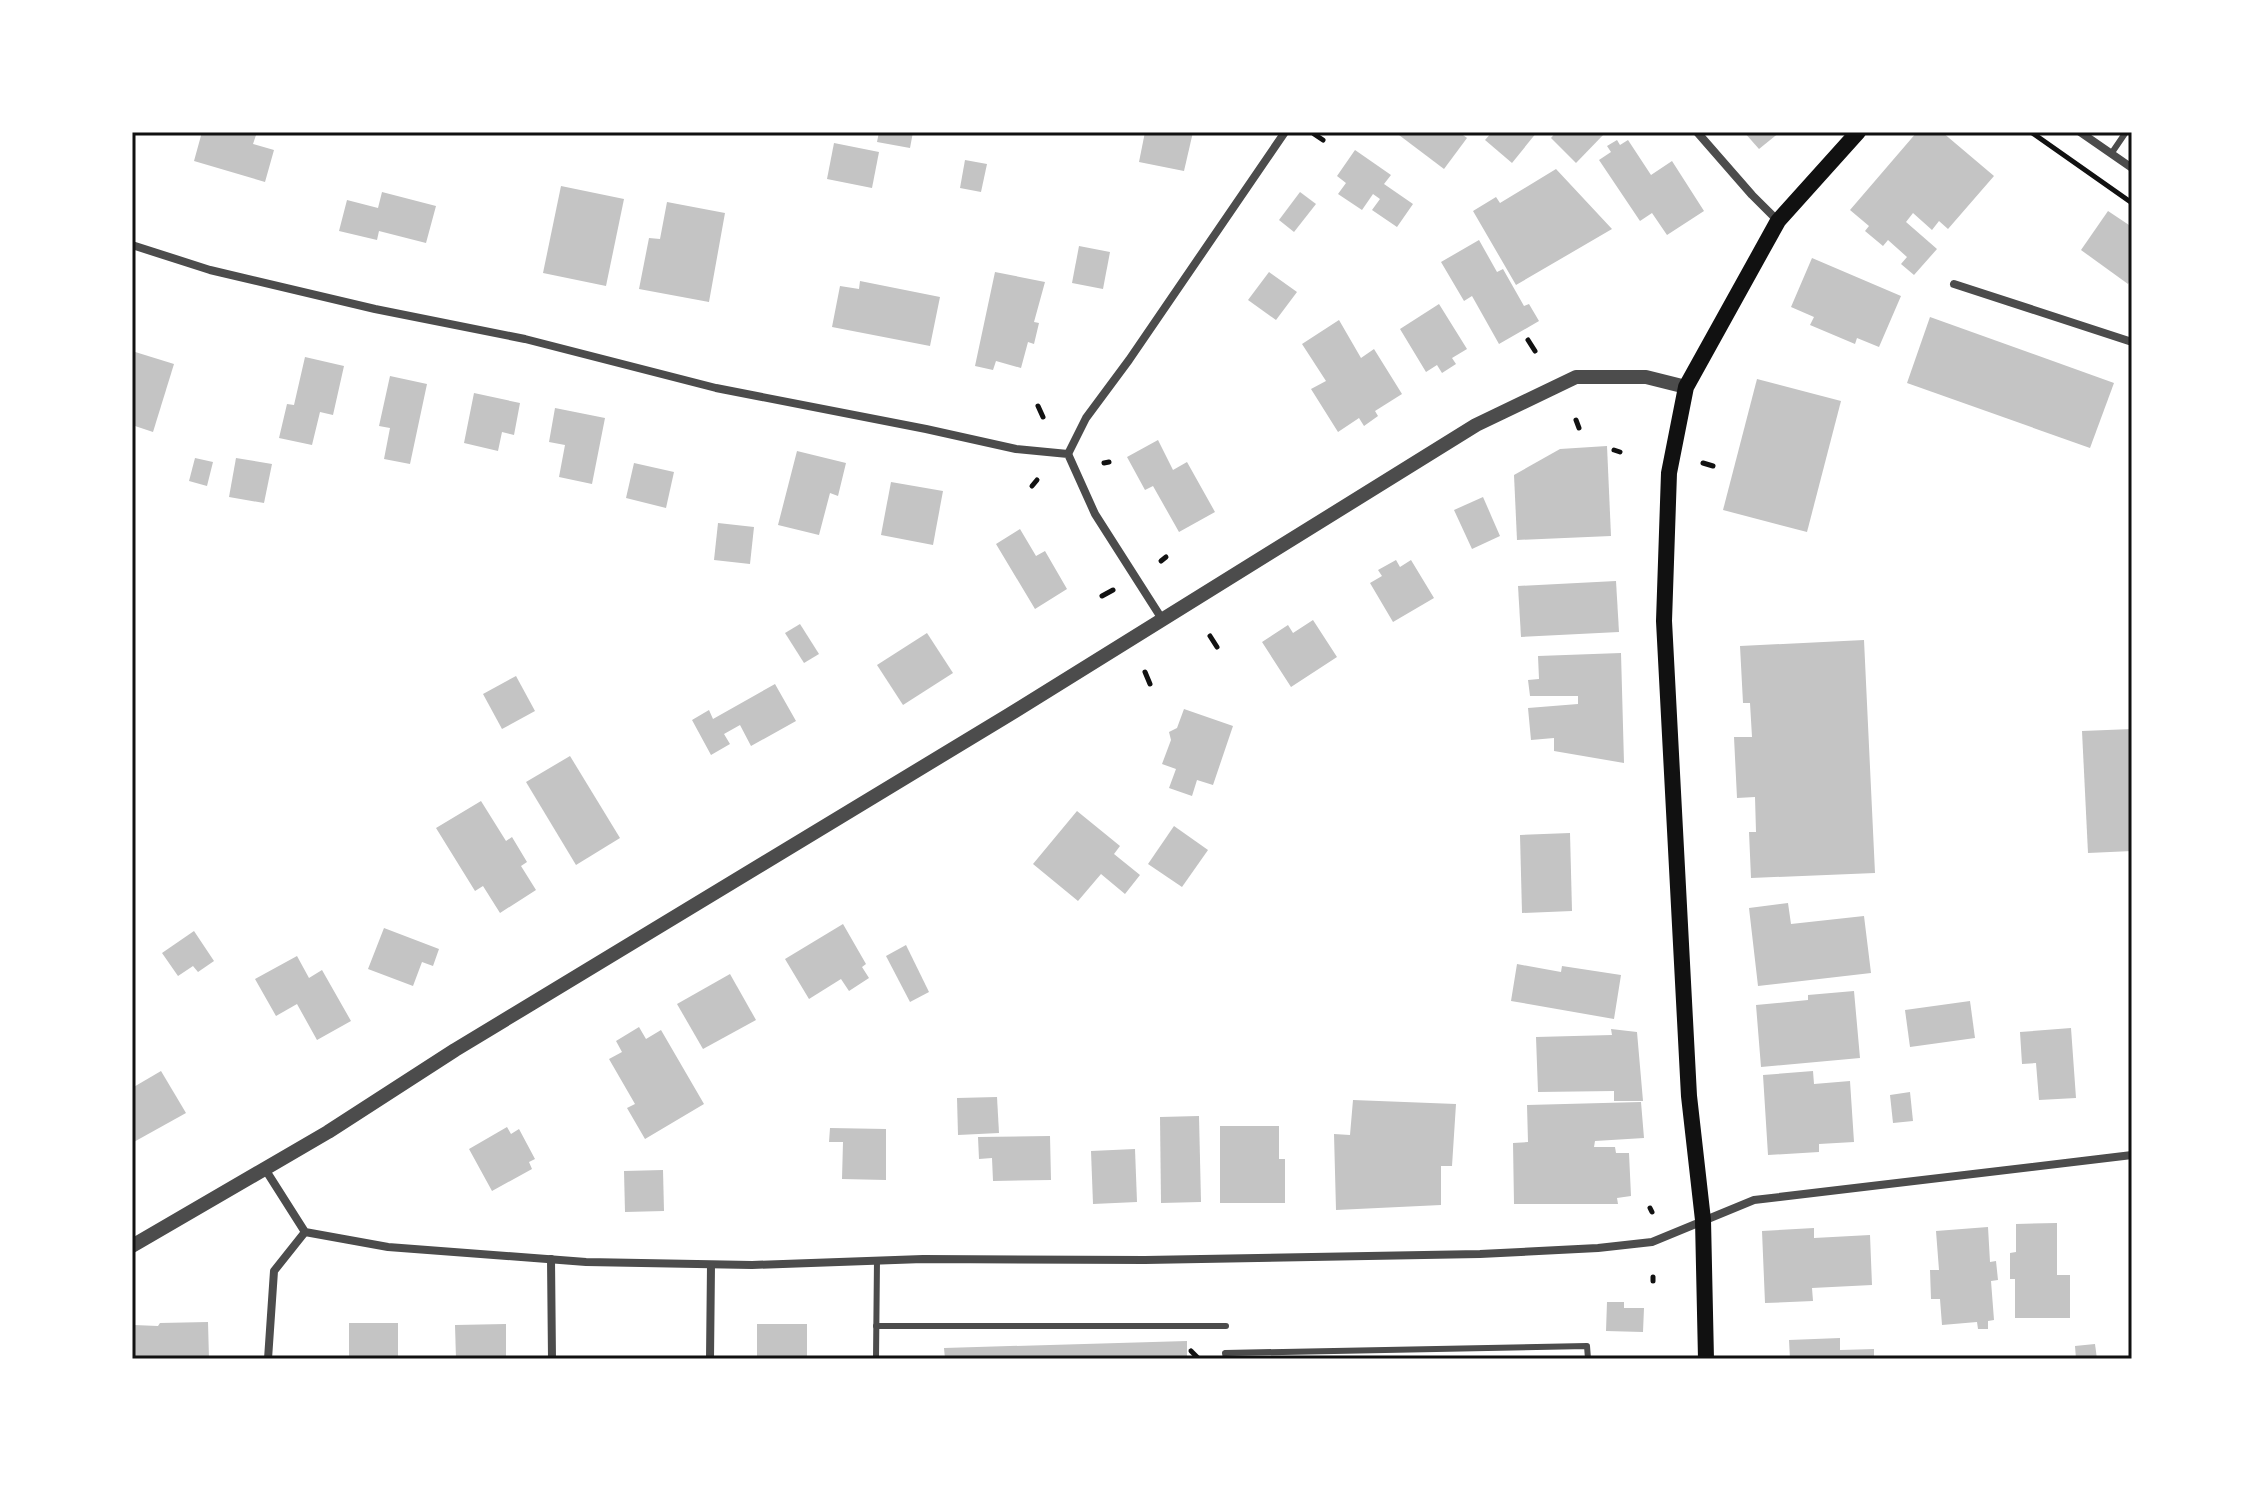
<svg xmlns="http://www.w3.org/2000/svg" width="2264" height="1491" font-family="Jost,sans-serif">
	<rect width="100%" height="100%" fill="#fff"/>
	<g fill="#c4c4c4">
		<polygon points="202,132 257,132 253,144 274,150 265,182 194,161"/>
		<polygon points="879,132 913,132 910,148 877,142"/>
		<polygon points="1145,132 1193,132 1184,171 1139,162"/>
		<polygon points="1395,132 1459,132 1467,138 1444,169"/>
		<polygon points="1492,132 1537,132 1512,163 1485,140"/>
		<polygon points="1556,132 1606,132 1576,163 1551,138"/>
		<polygon points="1744,132 1780,132 1759,149"/>
		<polygon points="1917,132 1942,132 1994,176 1948,229 1939,221 1932,230 1913,213 1906,222 1937,249 1914,275 1901,264 1907,257 1888,240 1883,246 1865,231 1869,226 1850,210"/>
		<polygon points="1617,140 1620,145 1628,140 1651,175 1672,161 1704,211 1667,235 1652,213 1640,221 1599,160 1611,152 1607,146"/>
		<polygon points="834,143 879,152 872,188 827,179"/>
		<polygon points="1355,150 1391,175 1384,184 1413,204 1397,227 1372,210 1380,199 1373,194 1362,210 1338,194 1346,183 1337,176"/>
		<polygon points="965,160 987,164 981,192 960,188"/>
		<polygon points="1556,169 1612,229 1516,285 1473,211 1496,197 1500,203"/>
		<polygon points="561,186 624,199 606,286 543,273"/>
		<polygon points="382,192 436,206 426,243 379,231 377,240 339,231 347,200 378,208"/>
		<polygon points="1300,192 1316,204 1294,232 1279,220"/>
		<polygon points="667,202 725,213 709,302 639,289 649,238 660,239"/>
		<polygon points="2108,211 2132,227 2132,277 2128,284 2081,250"/>
		<polygon points="1479,240 1497,272 1503,269 1524,306 1529,304 1539,321 1499,344 1472,296 1464,301 1441,262"/>
		<polygon points="1079,246 1110,252 1103,289 1072,283"/>
		<polygon points="1812,258 1901,296 1879,347 1857,338 1855,344 1810,325 1814,317 1791,307"/>
		<polygon points="995,272 1045,282 1034,322 1039,323 1034,344 1028,342 1021,368 996,361 993,370 975,366"/>
		<polygon points="1269,272 1297,292 1276,320 1248,300"/>
		<polygon points="860,281 940,297 930,346 832,327 840,286 859,289"/>
		<polygon points="1439,304 1467,349 1452,358 1456,364 1442,373 1437,365 1426,372 1400,329"/>
		<polygon points="1930,317 2114,383 2090,448 1907,383"/>
		<polygon points="1339,320 1361,358 1374,349 1402,394 1375,411 1378,416 1364,426 1359,418 1338,432 1311,389 1326,381 1302,344"/>
		<polygon points="132,351 174,364 153,432 132,425"/>
		<polygon points="305,357 344,366 333,415 320,412 312,445 279,438 287,404 294,405"/>
		<polygon points="390,376 427,384 410,464 384,459 390,428 379,426"/>
		<polygon points="1757,379 1841,401 1807,532 1723,510"/>
		<polygon points="474,393 520,403 514,435 502,432 498,451 464,443"/>
		<polygon points="555,408 605,418 592,484 559,477 565,445 549,442"/>
		<polygon points="1158,440 1173,470 1187,462 1215,512 1179,532 1153,486 1145,490 1127,457"/>
		<polygon points="1607,446 1611,536 1517,540 1514,475 1560,449"/>
		<polygon points="797,451 846,463 838,496 830,493 819,535 778,525"/>
		<polygon points="195,458 213,462 207,486 189,481"/>
		<polygon points="236,458 272,464 264,503 229,497"/>
		<polygon points="634,463 674,472 666,508 626,498"/>
		<polygon points="891,482 943,491 933,545 881,535"/>
		<polygon points="1483,497 1500,536 1472,549 1454,510"/>
		<polygon points="718,523 754,527 750,564 714,560"/>
		<polygon points="1020,529 1036,556 1045,551 1067,589 1035,609 996,544"/>
		<polygon points="1396,560 1400,567 1411,560 1434,598 1393,622 1370,583 1382,576 1378,570"/>
		<polygon points="1616,581 1619,632 1521,637 1518,586"/>
		<polygon points="1313,620 1337,657 1291,687 1262,642 1288,625 1293,633"/>
		<polygon points="800,624 819,654 804,663 785,633"/>
		<polygon points="927,633 953,673 903,705 877,665"/>
		<polygon points="1864,640 1875,873 1751,878 1749,832 1756,832 1755,797 1737,798 1734,737 1752,737 1750,703 1743,703 1740,646"/>
		<polygon points="1621,653 1624,763 1554,751 1554,738 1531,740 1528,708 1578,704 1578,696 1530,696 1528,680 1539,679 1538,656"/>
		<polygon points="516,676 535,711 502,729 483,694"/>
		<polygon points="775,684 796,721 751,746 740,725 724,734 730,744 711,755 692,720 709,710 713,719"/>
		<polygon points="1184,709 1233,726 1213,785 1197,780 1192,796 1169,788 1176,769 1162,764 1171,740 1169,732 1177,728"/>
		<polygon points="2132,729 2132,851 2088,853 2082,731"/>
		<polygon points="570,756 620,838 576,865 526,782"/>
		<polygon points="481,801 506,841 512,837 527,862 521,866 536,890 500,913 483,886 475,891 436,828"/>
		<polygon points="1077,811 1120,846 1114,854 1140,875 1125,894 1101,874 1078,901 1033,864"/>
		<polygon points="1174,826 1208,850 1182,887 1148,864"/>
		<polygon points="1570,833 1572,911 1522,913 1520,835"/>
		<polygon points="1788,903 1791,924 1864,916 1871,973 1758,986 1749,908"/>
		<polygon points="843,924 866,964 862,967 869,978 849,991 841,979 809,999 785,959"/>
		<polygon points="384,928 439,949 433,966 422,962 413,986 368,969"/>
		<polygon points="194,931 214,961 198,972 193,966 178,976 162,953"/>
		<polygon points="906,945 929,992 910,1002 886,956"/>
		<polygon points="297,956 309,978 322,970 351,1021 317,1040 297,1004 276,1016 255,979"/>
		<polygon points="1517,964 1561,972 1562,966 1621,975 1614,1019 1511,1001"/>
		<polygon points="730,974 756,1020 703,1049 677,1004"/>
		<polygon points="1854,991 1860,1058 1761,1067 1756,1005 1808,1000 1808,995"/>
		<polygon points="1970,1001 1975,1038 1910,1047 1905,1010"/>
		<polygon points="639,1027 646,1039 661,1030 704,1104 645,1139 627,1108 635,1104 609,1059 622,1052 616,1041"/>
		<polygon points="2071,1028 2076,1098 2039,1100 2036,1063 2022,1064 2020,1032"/>
		<polygon points="1611,1029 1637,1032 1643,1101 1614,1101 1614,1091 1538,1092 1536,1037 1612,1035"/>
		<polygon points="161,1071 186,1113 132,1143 132,1088"/>
		<polygon points="1813,1071 1814,1084 1850,1081 1854,1142 1819,1144 1819,1152 1768,1155 1763,1075"/>
		<polygon points="1910,1092 1913,1121 1893,1123 1890,1095"/>
		<polygon points="997,1097 999,1133 958,1135 957,1098"/>
		<polygon points="1353,1100 1456,1104 1452,1166 1441,1166 1441,1205 1336,1210 1334,1134 1350,1135"/>
		<polygon points="1641,1102 1644,1138 1595,1141 1594,1147 1615,1147 1616,1153 1629,1153 1631,1196 1617,1198 1618,1204 1514,1204 1513,1143 1528,1142 1527,1105"/>
		<polygon points="1199,1116 1201,1202 1161,1203 1160,1117"/>
		<polygon points="1220,1126 1279,1126 1279,1159 1285,1159 1285,1203 1220,1203"/>
		<polygon points="507,1127 511,1134 519,1129 535,1159 529,1162 532,1169 492,1191 469,1149"/>
		<polygon points="830,1128 886,1129 886,1180 842,1179 843,1142 829,1142"/>
		<polygon points="1050,1136 1051,1180 993,1181 992,1158 979,1159 978,1137"/>
		<polygon points="1135,1149 1137,1202 1093,1204 1091,1151"/>
		<polygon points="663,1170 664,1211 625,1212 624,1171"/>
		<polygon points="2057,1223 2057,1275 2070,1275 2070,1318 2015,1318 2015,1279 2010,1279 2010,1253 2016,1252 2016,1224"/>
		<polygon points="1988,1227 1990,1262 1996,1261 1998,1280 1991,1281 1994,1320 1988,1321 1988,1329 1978,1329 1977,1322 1942,1325 1940,1299 1931,1299 1930,1270 1939,1270 1936,1231"/>
		<polygon points="1814,1228 1814,1238 1870,1235 1872,1285 1812,1288 1813,1301 1765,1303 1762,1231"/>
		<polygon points="1607,1302 1624,1302 1624,1308 1644,1308 1643,1332 1606,1331"/>
		<polygon points="208,1322 209,1359 132,1359 134,1325 158,1326 160,1323"/>
		<rect x="349" y="1323" width="49" height="36"/>
		<polygon points="506,1324 506,1359 456,1359 455,1325"/>
		<rect x="757" y="1324" width="50" height="35"/>
		<polygon points="1840,1338 1840,1350 1874,1349 1874,1359 1790,1359 1789,1340"/>
		<polygon points="1187,1341 1187,1359 945,1359 944,1348"/>
		<polygon points="2095,1344 2097,1359 2076,1359 2075,1346"/>
	</g>
	<g fill="none" stroke-linecap="round" stroke-linejoin="round">
		<g stroke="#111" stroke-width="5">
			<polyline points="2031,132 2132,203"/>
			<polyline points="1314,134 1323,140"/>
			<polyline points="1528,340 1535,351"/>
			<polyline points="1038,406 1043,417"/>
			<polyline points="1576,420 1579,428"/>
			<polyline points="1614,450 1620,452"/>
			<polyline points="1104,463 1109,462"/>
			<polyline points="1703,463 1713,466"/>
			<polyline points="1032,486 1037,480"/>
			<polyline points="1161,561 1166,557"/>
			<polyline points="1102,596 1113,590"/>
			<polyline points="1210,636 1217,647"/>
			<polyline points="1145,672 1150,684"/>
			<polyline points="1650,1208 1652,1212"/>
			<polyline points="1653,1277 1653,1281"/>
			<polyline points="1191,1351 1199,1359"/>
		</g>
		<g stroke="#4c4c4c" stroke-width="6">
			<polyline points="2111,154 2126,132"/>
			<polyline points="876,1326 1226,1326"/>
			<polyline points="876,1359 877,1260"/>
			<polyline points="1226,1359 1225,1353 1587,1346 1588,1359"/>
		</g>
		<g stroke="#4c4c4c" stroke-width="8">
			<polyline points="1697,132 1752,195 1778,221"/>
			<polyline points="2080,132 2132,168"/>
			<polyline points="132,245 210,270 375,309 525,339 716,388 926,429 1016,449 1068,454 1095,514 1162,619"/>
			<polyline points="1954,284 2132,342"/>
			<polyline points="1068,454 1086,418 1129,360 1285,132"/>
			<polyline points="265,1169 305,1232 388,1247 586,1262 752,1265 923,1259 1145,1260 1480,1254 1598,1248 1652,1242 1754,1200 2132,1155"/>
			<polyline points="551,1259 552,1359"/>
			<polyline points="268,1359 274,1271 305,1232"/>
			<polyline points="710,1359 711,1265"/>
		</g>
		<polyline stroke="#4c4c4c" stroke-width="14" points="132,1246 328,1132 455,1050 1007,716 1476,425 1576,377 1646,377 1686,387"/>
		<polyline stroke="#111" stroke-width="16" points="1706,1359 1703,1220 1689,1096 1664,621 1669,473 1686,387 1778,221 1858,132"/>
	</g>
	<rect width="2264" height="1491" fill="none" stroke="#ffffff" stroke-width="268"/>
	<rect x="134" y="134" width="1996" height="1223" fill="none" stroke="#111" stroke-width="3"/>
</svg>
